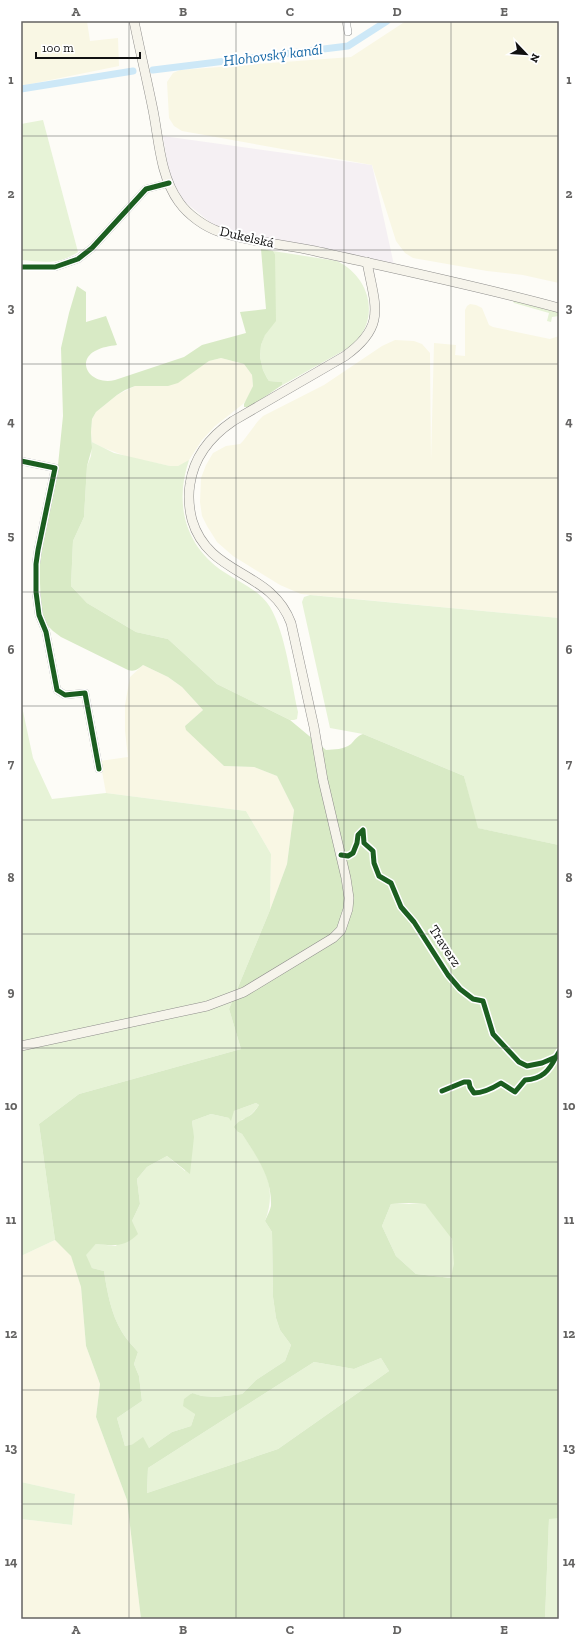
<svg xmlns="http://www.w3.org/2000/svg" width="580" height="1640" font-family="'Zilla Slab',serif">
	<rect width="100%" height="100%" fill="#fdfcf7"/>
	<polygon fill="#f5f0f3" points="163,136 372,165 394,265 216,227 185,202 170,179"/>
	<g fill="#f9f7e4">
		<polygon points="21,21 87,21 90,41 118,38 119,66 21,86"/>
		<polygon points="406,21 559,21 559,283 523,275 487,271 413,258 405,253 396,241 372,165 182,131 174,126 169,118 167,82 173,73 180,70 351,57"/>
		<polygon points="470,304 476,305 482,308 489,325 493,327 550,339 559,336 559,618 301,594 280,585 233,556 217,542 207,526 202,516 200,502 201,478 206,465 213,453 226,446 240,444 243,441 258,421 263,416 324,385 382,346 395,340 414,341 422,344 430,353 431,461 434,343 456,345 455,355 465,356 465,310 467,306"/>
		<polygon points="221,358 244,364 252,375 253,386 249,397 243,404 215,426 202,440 189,460 184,464 178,466 170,466 128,457 104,448 92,442 91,432 92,419 96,412 117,395 135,386 150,385 192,372 209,361"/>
		<polygon points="143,665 168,677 182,687 203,710 185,726 224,766 254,767 277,776 294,810 287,864 270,910 271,854 246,811 106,793 100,761 128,757 125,731 125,705 130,677"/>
		<polygon points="55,1240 71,1255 81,1287 86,1346 100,1384 96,1417 127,1500 141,1619 21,1619 21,1519 72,1525 75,1494 21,1482 21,1256"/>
	</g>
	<g fill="#e7f3d7">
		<path d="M43 120 78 252C58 265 44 262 21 260V124Z"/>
		<path d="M273 251 337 261C372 278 381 322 350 347L279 387 282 385V382L269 381 267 378 263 370 260 357 261 345 266 331 275 254Z"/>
		<polygon points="512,299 559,310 559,316 552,317 551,322 547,321 549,313 514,303"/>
		<path d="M92 442 114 453 170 466H178L189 460C174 504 185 546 224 572 240 583 260 590 270 607 286 634 291 681 298 712L297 719 294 720H290L217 684 168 639 136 632 87 603 71 586 73 541 84 517 87 466 91 456Z"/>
		<polygon points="310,595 559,618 559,845 477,828 464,776 363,734 330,728 302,602 304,597"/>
		<polygon points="21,702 33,758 52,799 106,793 246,811 271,854 270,910 229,1009 241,1049 79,1094 39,1124 55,1240 21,1256"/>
		<path d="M256 1103 259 1105C254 1112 250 1117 241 1120L238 1132 242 1134C261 1162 279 1185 265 1221L272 1232 273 1297 276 1318 280 1330 291 1345 285 1361 256 1380 242 1394 216 1397 202 1396 191 1393 195 1414 191 1426 172 1432 149 1448 133 1444 125 1446 117 1418 142 1401 139 1376 134 1364 138 1352C133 1346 126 1339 122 1332 111 1314 107 1291 104 1271L92 1268 85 1255 96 1244 116 1246 132 1221 140 1204 137 1179 147 1167 167 1156 185 1171C192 1151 195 1143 192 1121L211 1114 229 1118 234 1111Z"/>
		<path d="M391 1204H425C432 1212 450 1231 452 1240 456 1251 454 1266 452 1278L416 1274 396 1256 382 1226Z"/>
		<polygon points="381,1358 389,1371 278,1449 147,1493 148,1468 314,1362 354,1369"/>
		<polygon points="21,1482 75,1494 72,1525 21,1519"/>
		<polygon points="549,1518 559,1518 559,1619 545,1619"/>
	</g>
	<path fill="#d8eac5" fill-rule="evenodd" d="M261 249 273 251 275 254 276 321 265 335 261 345 260 357 263 370 267 378 269 381 282 382V385L250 407H244V404L253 386 252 375 244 364 221 358 209 361 178 383 168 386H135L125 390 117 395 96 412 92 419 91 432 92 448 87 466 84 517 73 541 71 586 87 603 136 632 168 639 217 684 290 720 326 750C335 749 343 750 351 744 355 740 357 736 363 734L464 776 478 828 559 845V1518L549 1519 545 1619H141L127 1500 96 1417 100 1384 86 1346 81 1287 71 1256 55 1240 39 1124 79 1094 241 1049 229 1009 270 910 287 864 294 810 277 776 254 767 224 766 186 730 185 726 203 710 182 687 168 677 143 665C138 669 135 672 128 670L61 637 53 631 47 625 41 611 39 554 57 475 63 416 61 348 69 313 77 286 86 292V322L106 316 117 345C110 346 102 347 95 351 75 362 91 386 115 380L184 357 202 345 246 333 240 312 266 309ZM256 1103 259 1105C256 1110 252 1115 247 1117 241 1121 238 1121 234 1127L238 1132 242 1134C257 1157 272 1177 271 1206 270 1211 267 1216 265 1221L272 1232 273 1297 276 1318 280 1330 291 1345 285 1361 256 1380 242 1394 216 1397 202 1396 192 1393 184 1399 183 1406 195 1414 191 1426 172 1432 149 1448 143 1437 133 1444 125 1446 117 1418 142 1401 139 1376 134 1364 138 1352C133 1346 126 1339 122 1332 111 1314 107 1291 104 1271L92 1268 86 1255 96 1244C114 1246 125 1247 138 1234L132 1221 140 1204 137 1179 147 1167 167 1156 190 1174 194 1137 192 1121 211 1114 229 1118 231 1121 234 1111ZM409 1203 425 1204 452 1239 454 1263 451 1278 416 1274 396 1256 382 1226 391 1204ZM381 1358 389 1371 278 1449 147 1493 148 1468 314 1362 354 1369Z"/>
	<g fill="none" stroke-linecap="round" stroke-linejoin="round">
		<g stroke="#cde8f7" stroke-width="7">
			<polyline points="153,70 348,46 387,21"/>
			<polyline points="21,89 133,71"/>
		</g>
		<defs>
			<g id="minor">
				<polyline points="346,21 348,32"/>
				<polyline points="21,267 55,267 78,259 92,248 146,189 169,183"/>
				<polyline points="21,461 55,468 38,550 36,564 36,592 39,615 46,632 57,690 65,695 85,693 99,769"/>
			</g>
			<g id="secondary">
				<path d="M134 21C140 51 147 80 153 110 159 140 160 176 179 202 188 215 205 227 220 232 250 242 284 244 315 251 396 269 478 286 559 308"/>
				<path d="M21 1046 207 1006 244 992 333 938 341 930 348 909 349 898 346 878 323 780 314 727 291 623C271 569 209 577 192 520 189 508 188 496 190 484 194 456 211 436 233 421L345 356C387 326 375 306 367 262"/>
			</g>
		</defs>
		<use href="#minor" stroke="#979795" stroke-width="8"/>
		<use href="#secondary" stroke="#8e8d8b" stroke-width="10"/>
		<use href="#minor" stroke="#fffffe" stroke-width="7"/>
		<use href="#secondary" stroke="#f6f4eb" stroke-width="9"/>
		<defs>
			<g id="cycleway">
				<polyline points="21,267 55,267 78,259 92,248 146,189 169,183"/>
				<polyline points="21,461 55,468 38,550 36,564 36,592 39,615 46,632 57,690 65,695 85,693 99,769"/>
				<polyline points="341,855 348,856 353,853 357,843 358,835 363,830 364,843 373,851 374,863 379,876 391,883 401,907 414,922 448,975 460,989 473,999 483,1001 493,1034 519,1062 527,1066 542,1063 556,1057 559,1052"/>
				<path d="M442 1091 464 1082H469L470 1087 474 1093C484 1093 493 1088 501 1083L515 1092 525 1080C542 1079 549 1071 556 1057"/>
			</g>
		</defs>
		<use href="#cycleway" stroke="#fff" stroke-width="8"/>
		<use href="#cycleway" stroke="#1b5e20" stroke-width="5"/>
	</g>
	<path fill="none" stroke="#646362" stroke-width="1" stroke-opacity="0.55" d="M129 21V1619M236 21V1619M344 21V1619M451 21V1619M21 136H559M21 250H559M21 364H559M21 478H559M21 592H559M21 706H559M21 820H559M21 934H559M21 1048H559M21 1162H559M21 1276H559M21 1390H559M21 1504H559"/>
	<g text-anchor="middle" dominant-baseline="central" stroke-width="4" stroke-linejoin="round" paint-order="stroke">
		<g font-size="14" fill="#111" stroke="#fff">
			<text transform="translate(247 237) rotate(13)">Dukelská</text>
			<text transform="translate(445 946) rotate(57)">Traverz</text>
		</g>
		<g font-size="15" font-style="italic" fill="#1768a6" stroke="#fff">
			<text transform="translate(273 55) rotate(-7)">Hlohovský kanál</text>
		</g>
	</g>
	<rect width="580" height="1640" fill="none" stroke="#ffffff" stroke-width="44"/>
	<g transform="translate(526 54) rotate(115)" stroke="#ffffff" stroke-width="3" paint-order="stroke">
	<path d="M0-3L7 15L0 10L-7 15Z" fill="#111111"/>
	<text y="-6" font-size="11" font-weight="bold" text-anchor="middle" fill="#111111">N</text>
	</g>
	<path d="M36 52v6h104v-6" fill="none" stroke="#111111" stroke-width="2"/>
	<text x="42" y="52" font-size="12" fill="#111111" stroke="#ffffff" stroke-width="3" paint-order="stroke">100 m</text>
	<rect x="22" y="22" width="536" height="1596" fill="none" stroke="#646362" stroke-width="1.5"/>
	<g font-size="13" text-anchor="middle" font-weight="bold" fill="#646362">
		<text x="76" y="16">A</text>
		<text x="183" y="16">B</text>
		<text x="290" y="16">C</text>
		<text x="397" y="16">D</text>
		<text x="504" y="16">E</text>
		<text x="11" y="84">1</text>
		<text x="569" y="84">1</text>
		<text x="11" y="198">2</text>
		<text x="569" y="198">2</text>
		<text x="11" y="312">3</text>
		<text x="569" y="312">3</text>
		<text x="11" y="426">4</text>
		<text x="569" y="426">4</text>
		<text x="11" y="540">5</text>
		<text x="569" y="540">5</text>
		<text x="11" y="654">6</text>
		<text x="569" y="654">6</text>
		<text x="11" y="768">7</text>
		<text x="569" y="768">7</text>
		<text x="11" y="882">8</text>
		<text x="569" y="882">8</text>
		<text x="11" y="996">9</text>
		<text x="569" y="996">9</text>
		<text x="11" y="1110">10</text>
		<text x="569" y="1110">10</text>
		<text x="11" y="1224">11</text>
		<text x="569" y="1224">11</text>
		<text x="11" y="1338">12</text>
		<text x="569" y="1338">12</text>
		<text x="11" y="1452">13</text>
		<text x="569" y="1452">13</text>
		<text x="11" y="1566">14</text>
		<text x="569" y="1566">14</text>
		<text x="76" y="1634">A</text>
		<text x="183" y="1634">B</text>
		<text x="290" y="1634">C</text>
		<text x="397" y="1634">D</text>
		<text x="504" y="1634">E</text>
	</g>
</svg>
